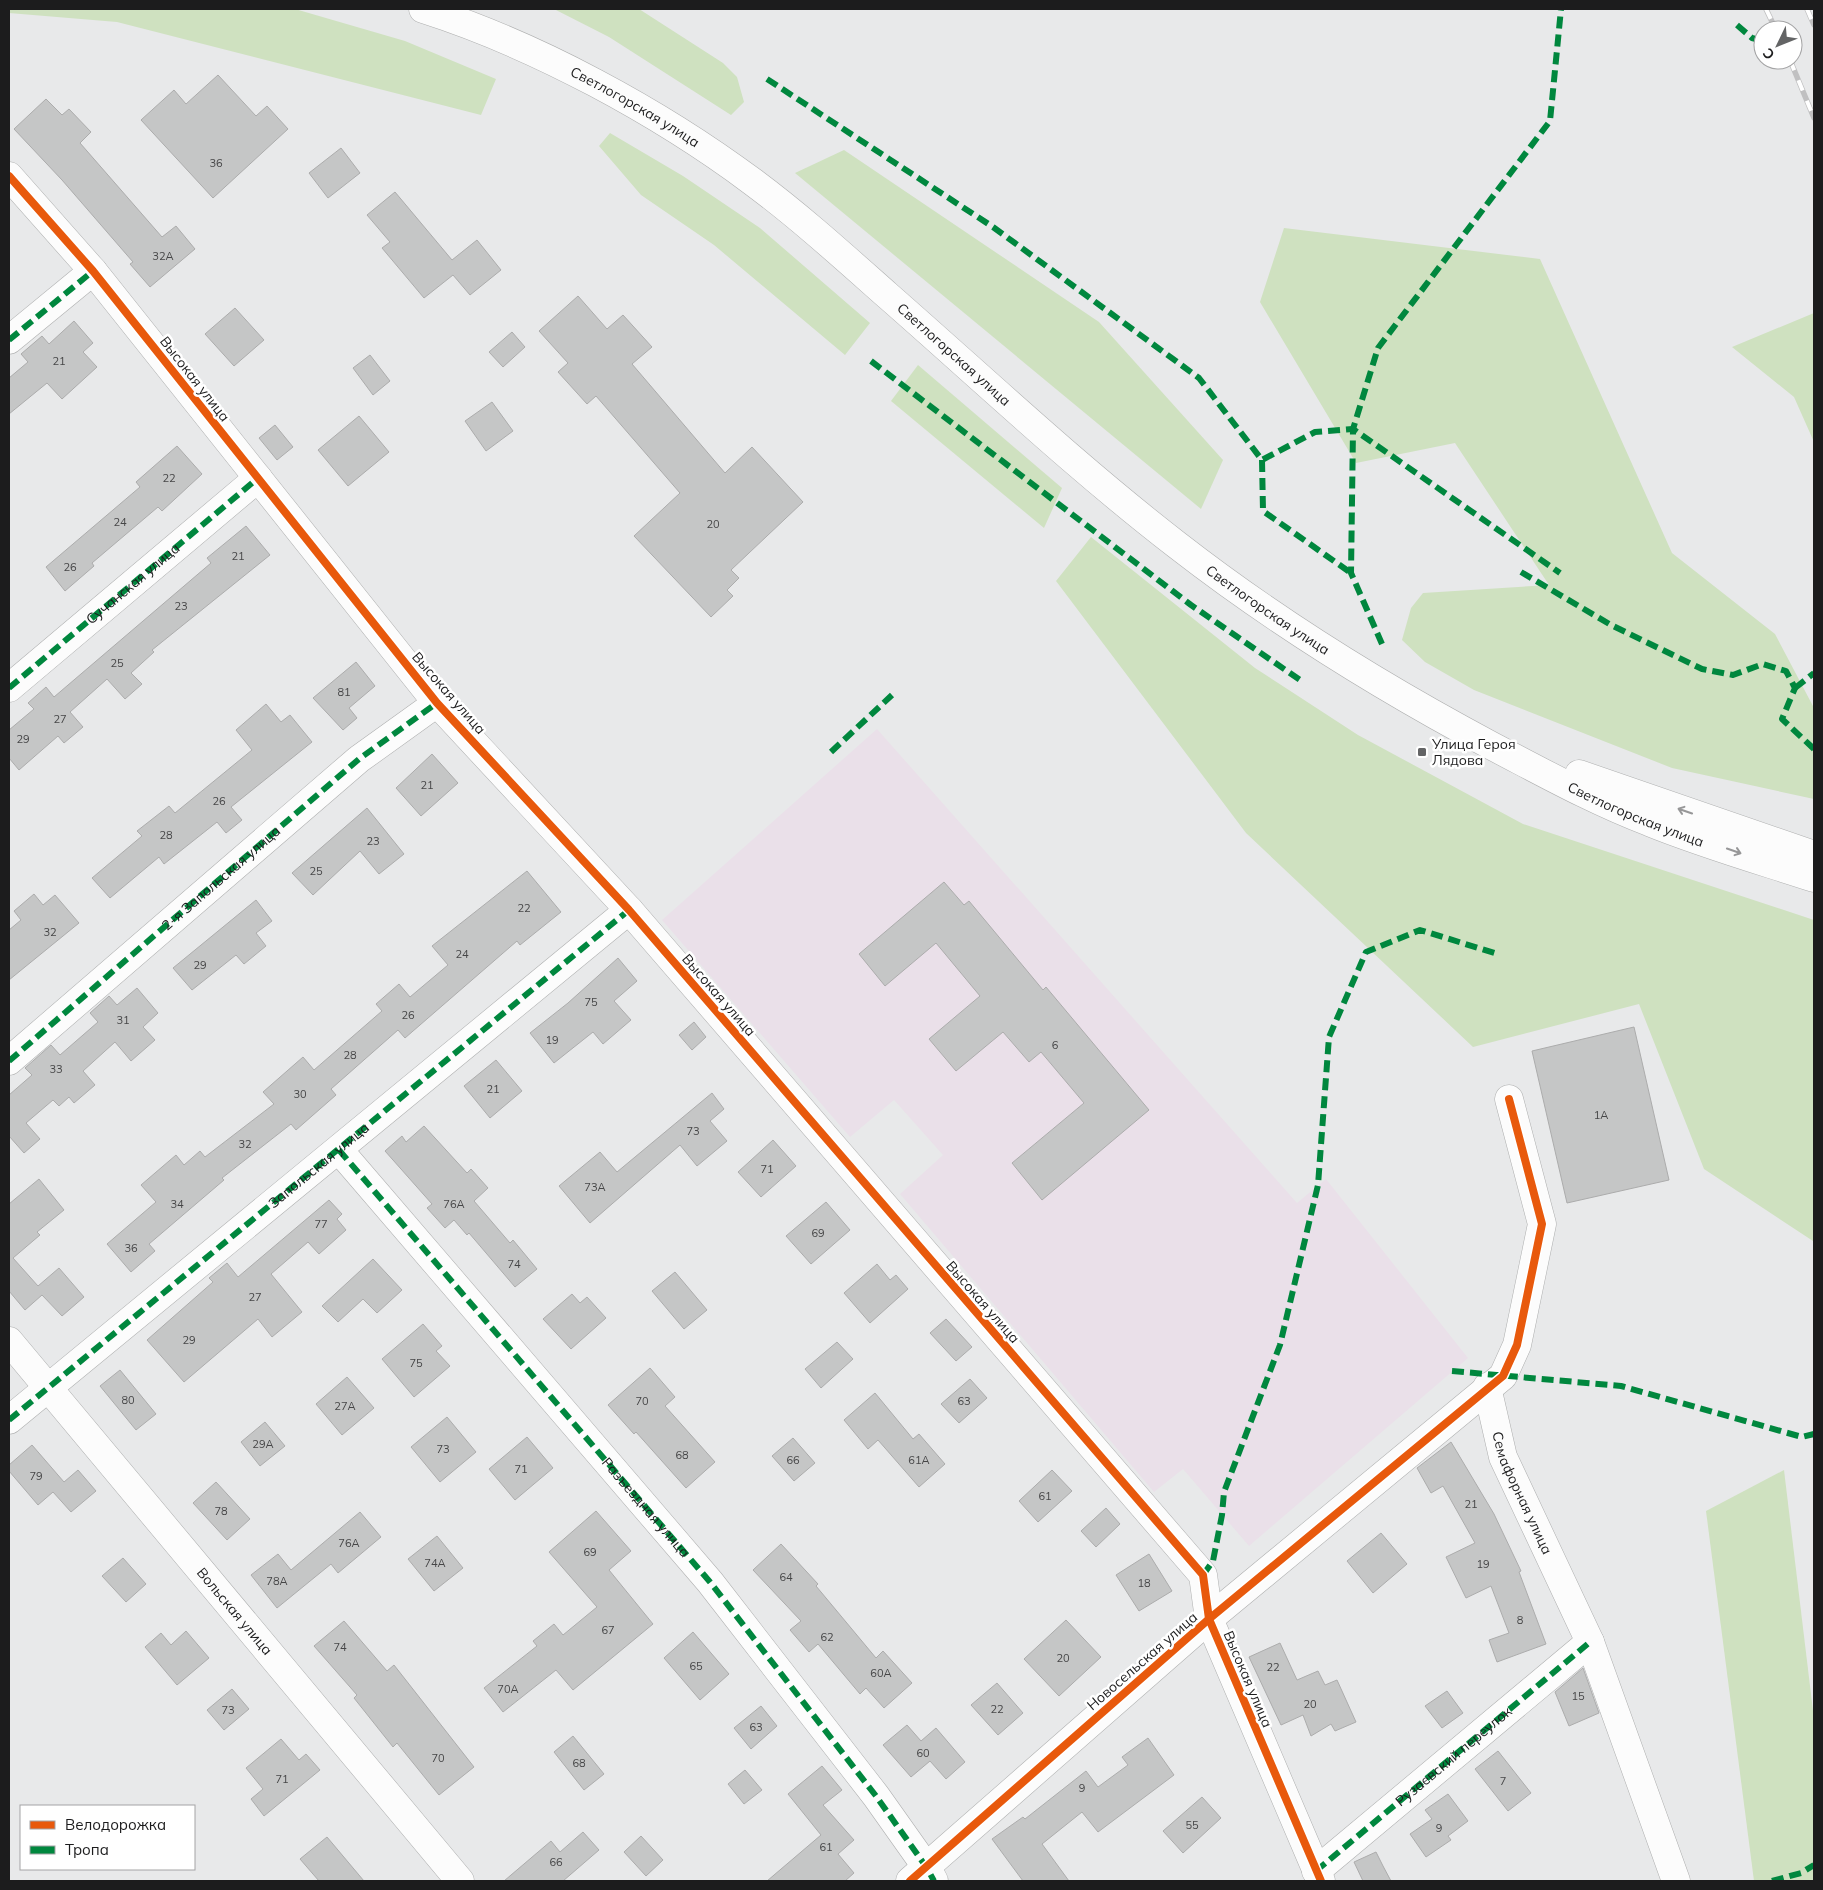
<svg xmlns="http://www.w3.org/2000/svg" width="1823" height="1890" font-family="Mulish,sans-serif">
	<rect width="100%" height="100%" fill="#e8e9ea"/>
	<polygon fill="#eae0e9" points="877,729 1297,1203 1326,1179 1468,1358 1249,1546 1183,1469 1154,1492 900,1194 943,1155 894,1100 850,1137 662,920"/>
	<g fill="#cfe1c0">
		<polygon points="9,9 295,9 405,41 496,79 481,115 117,22 9,13"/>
		<polygon points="554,9 639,9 723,63 737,77 744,102 731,115 609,37"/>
		<polygon points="610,133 683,176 760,228 870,323 845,355 714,245 641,195 599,146"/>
		<polygon points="844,150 1099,322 1223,460 1201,509 795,173"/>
		<polygon points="1284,228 1540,259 1672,553 1775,634 1814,708 1814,799 1672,768 1474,690 1425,662 1402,640 1411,608 1423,593 1549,585 1455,443 1356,463 1260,302"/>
		<polygon points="1814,313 1814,442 1794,397 1732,347"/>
		<polygon points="918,365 1062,488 1044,528 891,401"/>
		<polygon points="1091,537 1255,668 1358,735 1523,824 1814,920 1813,1241 1704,1169 1639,1004 1473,1047 1246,833 1056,581"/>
		<polygon points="1784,1470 1814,1719 1814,1881 1754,1881 1706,1511"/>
	</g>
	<g fill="#c5c6c6" stroke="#acacac">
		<polygon points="218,75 256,116 267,106 288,129 213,198 141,120 174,90 186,104"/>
		<polygon points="46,99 62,115 69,109 91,132 80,143 162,237 176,226 195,249 150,287 130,264 133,262 62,180 14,129"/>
		<polygon points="341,148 360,173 328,198 309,173"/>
		<polygon points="395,192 452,260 477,240 501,270 470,295 453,275 424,298 382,248 390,242 367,215"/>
		<polygon points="578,296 607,329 623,315 652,347 632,364 725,473 752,447 803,502 731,570 739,578 727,590 733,596 711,617 634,536 680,493 596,396 587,404 558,372 568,363 539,331"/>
		<polygon points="235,308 264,340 234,366 205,334"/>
		<polygon points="74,321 93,343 83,352 97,367 62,399 47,383 9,414 9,378 28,362 21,354 42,336 49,344"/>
		<polygon points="512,332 525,347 503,367 489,352"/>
		<polygon points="370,355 390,381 373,395 353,368"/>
		<polygon points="492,402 513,431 486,451 465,421"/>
		<polygon points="359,416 389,452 348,486 318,450"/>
		<polygon points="275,425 293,447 277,460 259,438"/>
		<polygon points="177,446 202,474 162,511 158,507 92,563 94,566 65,591 46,567 140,487 136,482"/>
		<polygon points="246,526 270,555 152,650 154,652 131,673 142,684 125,699 107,679 70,712 83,727 64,743 58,736 19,770 9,758 9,730 34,709 28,703 46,687 54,697 211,563 207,558"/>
		<polygon points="356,662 375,686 349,708 357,718 343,730 313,698"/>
		<polygon points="266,704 281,722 290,715 312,742 231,807 242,820 226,833 217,822 164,864 159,857 110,898 92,878 142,836 137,831 169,806 175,813 252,750 236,730"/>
		<polygon points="432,754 458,783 421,816 396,788"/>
		<polygon points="367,808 404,854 379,874 360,851 313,895 292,873"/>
		<polygon points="527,871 561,912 520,945 517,941 405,1038 398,1030 331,1089 336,1095 296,1130 291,1124 222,1178 224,1180 149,1244 155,1251 131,1272 107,1244 156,1202 141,1185 176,1155 184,1165 200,1151 205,1157 274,1104 263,1092 303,1057 314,1070 382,1011 376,1004 399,984 410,997 448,965 432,946"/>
		<polygon points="944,882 964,905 969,901 1043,990 1046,987 1149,1110 1042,1200 1012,1163 1084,1103 1041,1052 1029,1062 1003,1032 956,1071 929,1039 980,996 936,943 885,986 859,954"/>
		<polygon points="34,894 43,905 55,895 79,923 9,980 9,930 21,920 14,911"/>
		<polygon points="256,900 272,921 256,933 266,946 244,964 236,955 192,990 173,968"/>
		<polygon points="618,958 637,981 614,1001 631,1020 603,1044 593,1032 554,1063 530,1033 568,1003"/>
		<polygon points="137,988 158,1013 143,1027 155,1040 131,1061 115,1042 83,1071 95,1085 74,1103 69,1097 59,1106 53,1100 26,1123 40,1139 24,1153 9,1136 9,1095 32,1075 25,1068 51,1045 60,1055 98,1022 90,1013 109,996 117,1005"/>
		<polygon points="694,1022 706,1037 692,1050 679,1035"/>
		<polygon points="1634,1027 1669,1180 1567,1203 1532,1051"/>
		<polygon points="496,1060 522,1091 490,1118 464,1086"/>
		<polygon points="712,1093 724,1109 710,1121 727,1141 697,1166 680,1145 590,1223 559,1186 600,1152 617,1172"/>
		<polygon points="424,1126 467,1173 471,1169 488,1188 474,1201 510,1243 513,1240 537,1269 515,1287 469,1233 467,1235 454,1220 445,1228 427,1208 432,1204 385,1151 402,1136 406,1142"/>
		<polygon points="773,1140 796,1166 761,1197 738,1172"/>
		<polygon points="39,1179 64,1210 37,1232 40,1235 13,1258 38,1286 59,1268 84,1297 62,1316 42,1295 25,1310 9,1291 9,1204"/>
		<polygon points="329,1200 342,1214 337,1219 346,1230 319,1254 308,1242 271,1274 302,1312 272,1337 258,1319 184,1382 147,1340 213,1282 209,1278 227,1263 238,1277"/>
		<polygon points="826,1202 850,1230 811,1264 786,1236"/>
		<polygon points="373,1259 402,1290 377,1313 363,1299 338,1322 322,1306"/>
		<polygon points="877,1264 890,1280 896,1275 908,1289 870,1323 844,1293"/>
		<polygon points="675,1272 707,1310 684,1329 652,1291"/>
		<polygon points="572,1294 580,1303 587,1297 606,1318 571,1349 543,1319"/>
		<polygon points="946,1319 972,1347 956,1361 930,1333"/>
		<polygon points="423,1324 442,1346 436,1351 450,1366 414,1397 382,1359"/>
		<polygon points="837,1342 853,1359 821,1388 805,1369"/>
		<polygon points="650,1368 675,1397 665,1406 715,1462 686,1488 636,1432 634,1434 608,1405"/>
		<polygon points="120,1370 156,1414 136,1430 100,1386"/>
		<polygon points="347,1377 374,1408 342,1435 316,1404"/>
		<polygon points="970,1379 987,1398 959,1423 941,1404"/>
		<polygon points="875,1393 913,1439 919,1434 945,1464 919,1487 878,1440 868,1449 844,1420"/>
		<polygon points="447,1417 476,1452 440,1482 411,1447"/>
		<polygon points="265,1422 285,1446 260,1466 241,1442"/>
		<polygon points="527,1437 553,1468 515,1500 489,1469"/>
		<polygon points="793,1438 815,1463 794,1481 772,1456"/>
		<polygon points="1451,1442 1494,1514 1521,1571 1519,1572 1546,1644 1497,1662 1489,1640 1509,1633 1491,1586 1466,1598 1446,1557 1475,1543 1443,1486 1431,1493 1417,1468"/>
		<polygon points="32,1445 64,1482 78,1470 96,1491 71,1512 53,1492 38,1505 9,1471 9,1465"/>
		<polygon points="1052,1470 1072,1491 1038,1522 1019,1501"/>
		<polygon points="216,1482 250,1519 227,1540 193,1503"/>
		<polygon points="1106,1508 1120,1524 1096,1547 1081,1531"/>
		<polygon points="596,1511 631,1551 609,1570 653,1624 573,1690 556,1670 503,1712 484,1688 537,1646 533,1641 554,1624 563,1635 597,1607 549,1552"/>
		<polygon points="360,1512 381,1537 338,1573 331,1564 277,1608 251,1575 278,1554 291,1570"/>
		<polygon points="1381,1533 1407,1564 1373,1593 1347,1561"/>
		<polygon points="437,1536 463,1568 434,1591 408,1559"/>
		<polygon points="781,1544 818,1584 816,1586 876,1658 883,1651 912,1683 884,1708 866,1688 860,1694 818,1644 809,1652 790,1630 801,1621 753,1570"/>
		<polygon points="1149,1554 1172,1591 1139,1611 1116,1575"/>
		<polygon points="123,1558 146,1584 126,1602 102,1576"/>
		<polygon points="1066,1620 1101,1657 1059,1696 1024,1659"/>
		<polygon points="344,1621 387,1671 394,1665 474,1767 439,1795 397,1743 393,1747 354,1698 357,1695 314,1646"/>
		<polygon points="186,1631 209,1658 177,1685 145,1647 161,1633 171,1645"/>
		<polygon points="693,1632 729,1674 700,1700 664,1658"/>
		<polygon points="1280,1643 1297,1680 1318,1671 1325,1685 1337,1680 1356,1722 1335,1731 1331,1724 1311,1736 1303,1715 1281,1725 1249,1657"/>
		<polygon points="1583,1668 1599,1713 1569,1726 1555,1692"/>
		<polygon points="997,1683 1023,1713 998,1735 971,1705"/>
		<polygon points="232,1689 249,1709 224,1730 207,1710"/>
		<polygon points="1447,1691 1463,1713 1442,1728 1425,1706"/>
		<polygon points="761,1706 777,1726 751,1749 734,1728"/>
		<polygon points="907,1725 921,1741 936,1728 965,1762 946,1779 930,1761 911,1777 883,1745"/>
		<polygon points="573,1736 604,1774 584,1790 554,1752"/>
		<polygon points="1148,1738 1174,1775 1098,1832 1082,1812 1042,1844 1069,1881 1023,1881 992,1839 1023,1817 1025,1819 1086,1771 1098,1787 1128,1765 1122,1757"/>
		<polygon points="281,1739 299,1760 306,1754 320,1770 264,1816 251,1799 263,1789 246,1768"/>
		<polygon points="1498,1751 1531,1793 1508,1811 1475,1769"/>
		<polygon points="822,1766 842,1790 823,1805 854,1840 838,1854 854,1873 845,1881 767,1881 821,1835 788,1794"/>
		<polygon points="745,1770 762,1790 744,1804 728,1784"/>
		<polygon points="1448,1794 1468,1821 1448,1836 1451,1840 1426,1857 1410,1834 1432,1819 1425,1810"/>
		<polygon points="1202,1797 1221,1818 1183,1853 1163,1831"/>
		<polygon points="583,1832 599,1850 563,1881 504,1881 551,1841 560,1852"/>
		<polygon points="641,1836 663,1860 646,1876 624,1852"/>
		<polygon points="327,1837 364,1881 319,1881 300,1859"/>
		<polygon points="1376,1852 1383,1866 1391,1881 1363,1881 1354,1862"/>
	</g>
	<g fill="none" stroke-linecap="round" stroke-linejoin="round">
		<defs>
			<g id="street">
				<polyline points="9,176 93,271 437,703 629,910 1203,1575 1209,1619 1321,1881"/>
				<polyline points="9,340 93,271"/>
				<path id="s1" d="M9 688 258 478"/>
				<path id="s2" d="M9 1061 359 759 437 703"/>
				<path id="s3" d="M339 1150 710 1582 876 1796 927 1868 934 1881"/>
				<path id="s4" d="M1487 1387 1503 1457 1590 1642 1676 1881"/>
				<path id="s5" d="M9 1420 629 910"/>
				<polyline points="1316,1871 1590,1642"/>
				<polyline points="910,1881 1209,1619 1503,1376 1517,1345 1542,1224 1509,1099"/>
			</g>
			<g id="secondary">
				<path id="s6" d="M9 1341 460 1881"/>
			</g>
			<g id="primary">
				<path id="s7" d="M423 9C536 45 659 112 753 182 800 217 843 256 887 295 983 379 1076 467 1177 545 1276 622 1381 687 1492 746 1544 773 1594 801 1649 822 1703 844 1759 860 1814 878"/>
				<polyline points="1579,774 1814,855"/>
			</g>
		</defs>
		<use href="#street" stroke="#aeafaf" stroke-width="29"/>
		<use href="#secondary" stroke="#aeafaf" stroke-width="29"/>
		<use href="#primary" stroke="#aeafaf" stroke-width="29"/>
		<use href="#street" stroke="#fcfcfc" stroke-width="28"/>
		<use href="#secondary" stroke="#fcfcfc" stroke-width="28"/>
		<use href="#primary" stroke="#fcfcfc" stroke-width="28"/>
		<defs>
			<g id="rail">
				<polyline points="1766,9 1776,30"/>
				<polyline points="1807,9 1814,25"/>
				<polyline points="1790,60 1814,118"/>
			</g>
		</defs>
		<use href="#rail" stroke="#c0c0c1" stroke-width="5.5"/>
		<use href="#rail" stroke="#fff" stroke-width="4" stroke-dasharray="11" stroke-linecap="butt"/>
		<g stroke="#00873e" stroke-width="6" stroke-dasharray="12 6" stroke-linecap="butt">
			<polyline points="1737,25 1752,38 1763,41"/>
			<polyline points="767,79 993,227 1199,378 1262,460 1315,432 1353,429 1560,573"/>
			<polyline points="9,340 93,271"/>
			<polyline points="871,361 1191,605 1300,680"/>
			<polyline points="1262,460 1263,511 1351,573"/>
			<polyline points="1521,572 1611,625 1702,669 1733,675 1763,664 1786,671 1795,688 1782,719 1814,749"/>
			<polyline points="1382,644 1351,573 1353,429 1378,348 1550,121 1561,9"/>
			<polyline points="9,688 258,478"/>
			<polyline points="1795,688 1814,673"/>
			<polyline points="831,752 892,695"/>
			<polyline points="9,1061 359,759 437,703"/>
			<polyline points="339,1150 710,1582 876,1796 927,1868 934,1881"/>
			<polyline points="1452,1371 1621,1386 1802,1437 1814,1434"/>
			<polyline points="9,1420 629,910"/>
			<polyline points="1203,1575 1213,1561 1222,1515 1224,1492 1280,1345 1318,1185 1329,1037 1366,952 1420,930 1498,954"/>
			<path id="s8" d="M1316 1871 1590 1642"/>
			<polyline points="1772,1881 1801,1873 1814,1865"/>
		</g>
		<defs>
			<g id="cycleway">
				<polyline points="9,176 93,271 437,703 629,910 1203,1575 1209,1619 1321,1881"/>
				<polyline points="910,1881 1209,1619 1503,1376 1517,1345 1542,1224 1509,1099"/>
			</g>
		</defs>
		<use href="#cycleway" stroke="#fff" stroke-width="11"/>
		<use href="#cycleway" stroke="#e8590c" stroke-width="8"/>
	</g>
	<defs><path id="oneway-shaft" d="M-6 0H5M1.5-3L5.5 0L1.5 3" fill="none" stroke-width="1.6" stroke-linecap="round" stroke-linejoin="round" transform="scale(1.25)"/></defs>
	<g stroke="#979798">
		<use href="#oneway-shaft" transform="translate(1685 811) rotate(-161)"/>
		<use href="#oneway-shaft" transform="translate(1734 851) rotate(19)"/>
	</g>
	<rect fill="#636465" stroke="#fff" stroke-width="2" x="1417" y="747" width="10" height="10" rx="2.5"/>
	<g text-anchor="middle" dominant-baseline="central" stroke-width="5" stroke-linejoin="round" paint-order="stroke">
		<g font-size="11" fill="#464647">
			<text x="216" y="163">36</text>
			<text x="163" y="256">32А</text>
			<text x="59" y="361">21</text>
			<text x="169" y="478">22</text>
			<text x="120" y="522">24</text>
			<text x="713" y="524">20</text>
			<text x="238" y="556">21</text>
			<text x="70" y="567">26</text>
			<text x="181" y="606">23</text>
			<text x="117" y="663">25</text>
			<text x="344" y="692">81</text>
			<text x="60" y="719">27</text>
			<text x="23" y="739">29</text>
			<text x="427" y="785">21</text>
			<text x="219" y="801">26</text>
			<text x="166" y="835">28</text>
			<text x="373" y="841">23</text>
			<text x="316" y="871">25</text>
			<text x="524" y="908">22</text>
			<text x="50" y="932">32</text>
			<text x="462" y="954">24</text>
			<text x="200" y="965">29</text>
			<text x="591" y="1002">75</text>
			<text x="408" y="1015">26</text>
			<text x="123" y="1020">31</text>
			<text x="552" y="1040">19</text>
			<text x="1055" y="1045">6</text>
			<text x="350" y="1055">28</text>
			<text x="56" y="1069">33</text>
			<text x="493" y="1089">21</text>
			<text x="300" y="1094">30</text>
			<text x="1601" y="1115">1А</text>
			<text x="693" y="1131">73</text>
			<text x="245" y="1144">32</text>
			<text x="767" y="1169">71</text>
			<text x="595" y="1187">73А</text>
			<text x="177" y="1204">34</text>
			<text x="454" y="1204">76А</text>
			<text x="321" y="1224">77</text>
			<text x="818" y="1233">69</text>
			<text x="131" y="1248">36</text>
			<text x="514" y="1264">74</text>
			<text x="255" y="1297">27</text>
			<text x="189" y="1340">29</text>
			<text x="416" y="1363">75</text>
			<text x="128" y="1400">80</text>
			<text x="642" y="1401">70</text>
			<text x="964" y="1401">63</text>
			<text x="345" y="1406">27А</text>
			<text x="263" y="1444">29А</text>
			<text x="443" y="1449">73</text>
			<text x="682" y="1455">68</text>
			<text x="793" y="1460">66</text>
			<text x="919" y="1460">61А</text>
			<text x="521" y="1469">71</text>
			<text x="36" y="1476">79</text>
			<text x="1045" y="1496">61</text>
			<text x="1471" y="1504">21</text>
			<text x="221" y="1511">78</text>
			<text x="349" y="1543">76А</text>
			<text x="590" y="1552">69</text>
			<text x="435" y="1563">74А</text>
			<text x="1483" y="1564">19</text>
			<text x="786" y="1577">64</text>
			<text x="277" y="1581">78А</text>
			<text x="1144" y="1583">18</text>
			<text x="1520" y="1620">8</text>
			<text x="608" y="1630">67</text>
			<text x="827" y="1637">62</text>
			<text x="340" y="1647">74</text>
			<text x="1063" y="1658">20</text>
			<text x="696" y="1666">65</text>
			<text x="1273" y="1667">22</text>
			<text x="881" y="1673">60А</text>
			<text x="508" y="1689">70А</text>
			<text x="1578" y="1696">15</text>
			<text x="1310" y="1704">20</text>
			<text x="997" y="1709">22</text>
			<text x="228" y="1710">73</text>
			<text x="756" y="1727">63</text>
			<text x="923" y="1753">60</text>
			<text x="438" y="1758">70</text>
			<text x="579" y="1763">68</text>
			<text x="282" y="1779">71</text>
			<text x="1503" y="1781">7</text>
			<text x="1082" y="1788">9</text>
			<text x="1192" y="1825">55</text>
			<text x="1439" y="1828">9</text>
			<text x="826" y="1847">61</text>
			<text x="556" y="1862">66</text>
		</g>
		<g font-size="14" fill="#1c1c1d" stroke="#fff">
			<text stroke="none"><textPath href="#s7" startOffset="234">Светлогорская улица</textPath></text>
			<text stroke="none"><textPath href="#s7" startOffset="639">Светлогорская улица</textPath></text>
			<text transform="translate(195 379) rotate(52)">Высокая улица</text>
			<text stroke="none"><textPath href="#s1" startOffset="162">Сучанская улица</textPath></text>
			<text stroke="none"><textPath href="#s7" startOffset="1044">Светлогорская улица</textPath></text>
			<text transform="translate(449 693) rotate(49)">Высокая улица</text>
			<text stroke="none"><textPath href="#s7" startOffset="1466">Светлогорская улица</textPath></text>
			<text stroke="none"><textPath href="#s2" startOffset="280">2-я Запольская улица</textPath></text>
			<text transform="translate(719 995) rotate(49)">Высокая улица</text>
			<text stroke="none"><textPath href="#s5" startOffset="401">Запольская улица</textPath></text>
			<text transform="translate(983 1302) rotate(49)">Высокая улица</text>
			<text stroke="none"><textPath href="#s4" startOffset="112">Семафорная улица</textPath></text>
			<text stroke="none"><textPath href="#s3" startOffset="471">Разъездная улица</textPath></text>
			<text stroke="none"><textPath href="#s6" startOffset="352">Вольская улица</textPath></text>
			<text transform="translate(1142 1661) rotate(-41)">Новосельская улица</text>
			<text transform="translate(1248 1679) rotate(67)">Высокая улица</text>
			<text stroke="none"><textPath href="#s8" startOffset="179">Рузаевский переулок</textPath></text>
		</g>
		<g font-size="14" fill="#1c1c1d" stroke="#fff" text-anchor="start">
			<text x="1432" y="744">Улица Героя<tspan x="1432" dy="16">Лядова</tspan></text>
		</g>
	</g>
	<rect width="1823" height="1890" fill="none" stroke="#1c1c1d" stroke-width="20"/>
	<rect x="20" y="1805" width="175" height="65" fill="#ffffff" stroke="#a4a4a5"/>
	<rect x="30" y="1821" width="25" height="8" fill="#e8590c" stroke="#a4a4a5"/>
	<text x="65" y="1830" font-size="15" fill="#1c1c1d">Велодорожка</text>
	<rect x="30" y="1846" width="25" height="8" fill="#00873e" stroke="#a4a4a5"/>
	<text x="65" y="1855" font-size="15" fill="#1c1c1d">Тропа</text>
	<g transform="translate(1778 45) rotate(227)"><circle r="24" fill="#ffffff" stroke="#a4a4a5"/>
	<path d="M0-4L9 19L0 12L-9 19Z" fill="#636465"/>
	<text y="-8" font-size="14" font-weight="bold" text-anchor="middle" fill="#1c1c1d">С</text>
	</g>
</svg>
